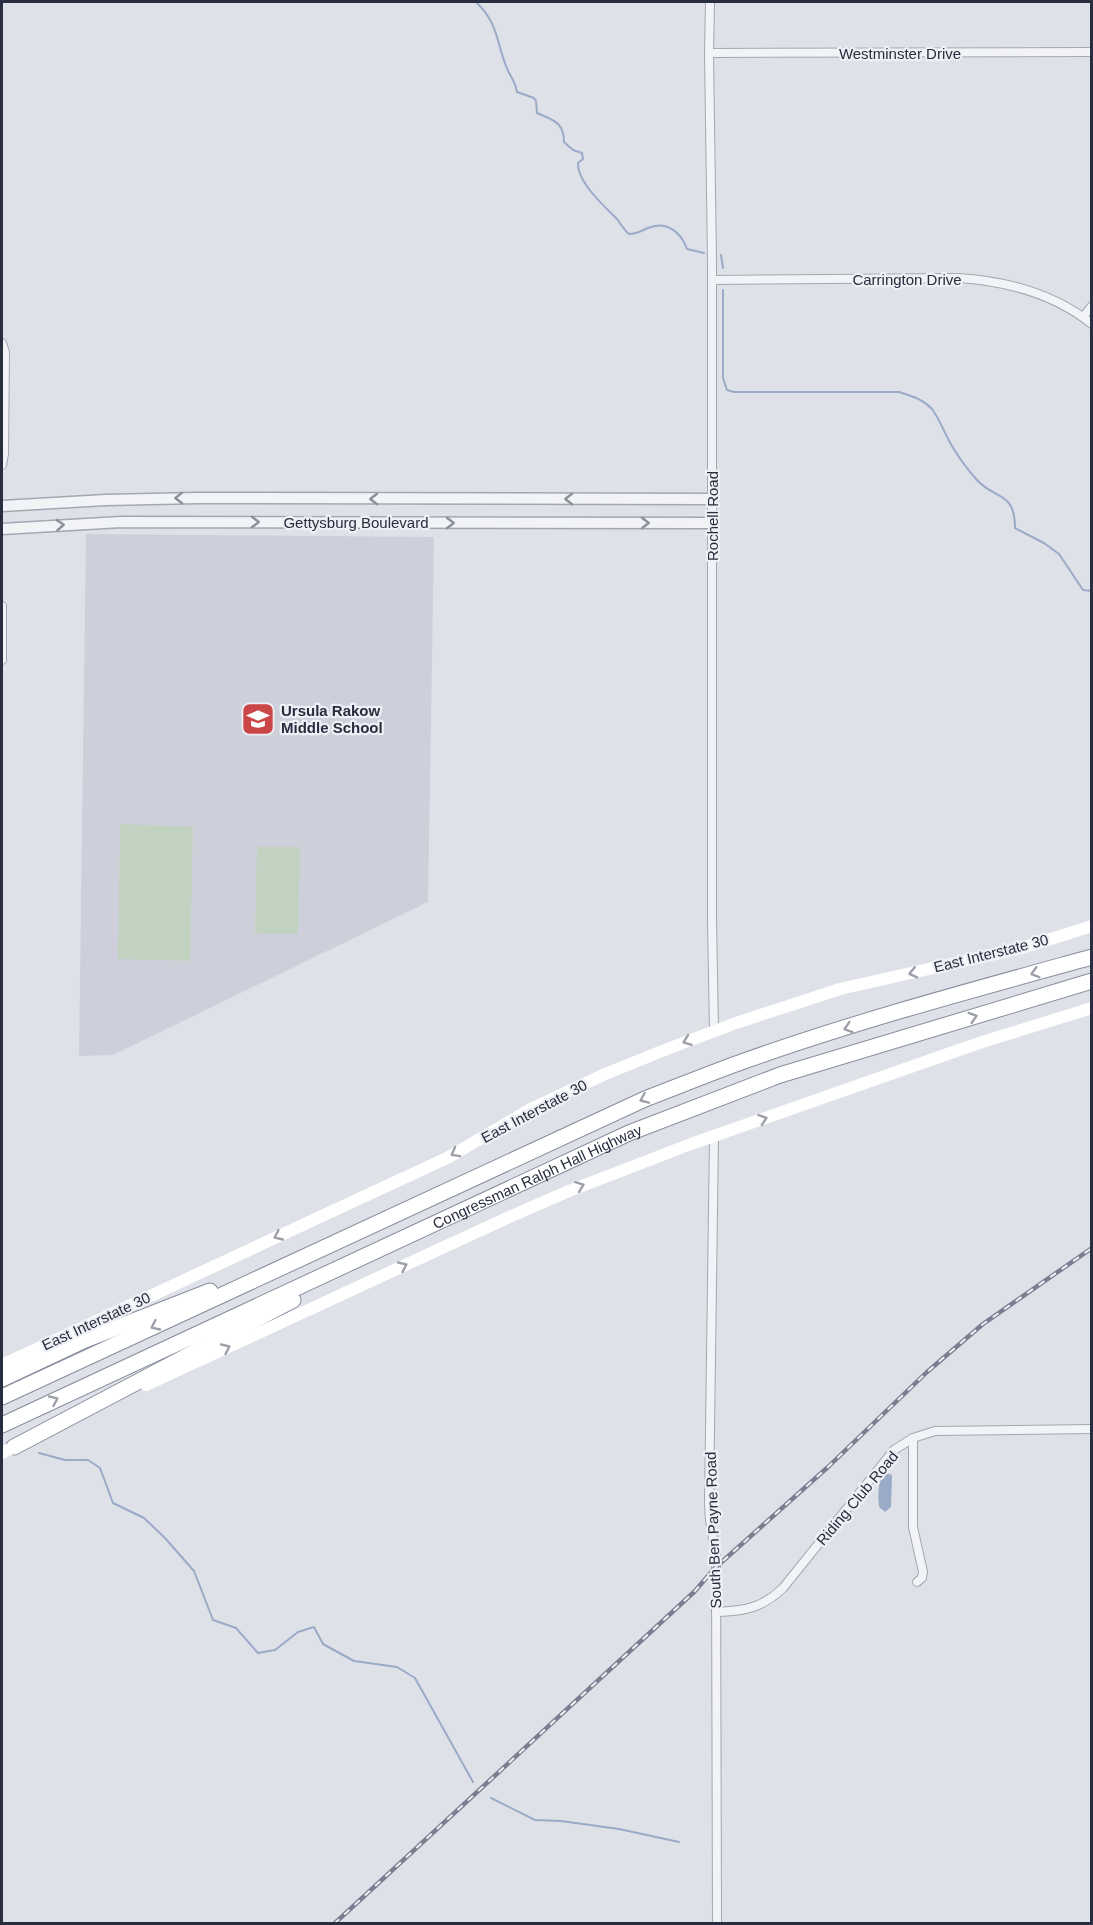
<svg xmlns="http://www.w3.org/2000/svg" width="1093" height="1925" font-family="Helvetica,sans-serif">
	<rect width="100%" height="100%" fill="#dfe1e8"/>
	<polygon fill="#cdd0da" points="86,534 434,537 428,902 113,1055 79,1056"/>
	<g fill="#c2d2c0">
		<polygon points="120,824 193,827 190,961 118,959"/>
		<polygon points="257,847 300,847 298,934 255,933"/>
	</g>
	<path fill="#9aaac7" d="M886 1473 892 1475 891 1507 885 1512 879 1507C878 1496 877 1480 886 1473Z"/>
	<g fill="none" stroke-linecap="round" stroke-linejoin="round">
		<g stroke="#9aaac7" stroke-width="2">
			<path d="M476 2C498 23 496 40 506 66 510 77 515 80 517 92L534 98 536 101 537 113C552 120 564 121 564 142L573 150 582 153 583 159 578 163C577 182 604 206 617 219 621 224 624 230 629 234 637 234 641 231 648 228 666 220 681 232 687 249L704 253"/>
			<polyline points="721,255 723,268"/>
			<path d="M723 290V378L727 390 734 392H899C911 396 923 399 932 409 940 420 945 434 952 446 959 458 968 470 977 480 995 500 1015 491 1015 528L1044 543 1059 554 1083 590 1092 591"/>
			<polyline points="39,1453 65,1460 88,1460 100,1468 113,1503 144,1518 165,1538 194,1571 213,1620 236,1628 258,1653 275,1650 298,1632 314,1627 323,1644 354,1661 397,1667 415,1678 473,1782"/>
			<polyline points="491,1798 535,1820 561,1821 619,1829 679,1842"/>
		</g>
		<defs>
			<g id="minor">
				<polyline points="710,2 709,53 712,260 712,920 714,1031"/>
				<polyline points="709,53 1092,52"/>
				<path d="M712 280 958 278C1007 281 1053 293 1092 324"/>
				<polyline points="1083,317 1092,306"/>
				<polyline points="2,343 5,352 4,454 2,465"/>
				<polyline points="2,606 2,660"/>
				<polyline points="714,1136 709,1504 710,1520 716,1556 717,1924"/>
				<polyline points="913,1438 913,1527 923,1572 922,1578 917,1582"/>
				<path d="M716 1612C745 1611 762 1608 783 1588L894 1450 913 1438 935 1431 1092 1429"/>
			</g>
			<g id="tertiary">
				<polyline points="2,506 106,500 197,498 712,499"/>
				<polyline points="2,529 121,522 712,523"/>
			</g>
			<g id="motorway">
				<polyline points="2,1379 85,1340 210,1291"/>
				<path d="M2 1397 645 1099C679 1086 713 1072 747 1060 860 1020 976 989 1092 957"/>
				<path id="s1" d="M2 1425 629 1133 780 1075 1092 981"/>
				<polyline points="14,1447 293,1300"/>
			</g>
		</defs>
		<use href="#minor" stroke="#a4a7b2" stroke-width="10"/>
		<use href="#tertiary" stroke="#a4a7b2" stroke-width="13"/>
		<use href="#motorway" stroke="#878d9e" stroke-width="17"/>
		<use href="#minor" stroke="#f1f3f6" stroke-width="8"/>
		<use href="#tertiary" stroke="#f1f3f6" stroke-width="10"/>
		<g stroke="#fff" stroke-width="12">
			<polyline points="2,1365 449,1157 531,1109 603,1075 662,1051 736,1023 840,989 1022,948 1092,926"/>
			<polyline points="146,1385 507,1218 569,1191 691,1144 979,1043 1092,1008"/>
			<polyline points="2,1453 22,1443"/>
		</g>
		<use href="#motorway" stroke="#fff" stroke-width="15"/>
		<defs>
			<polyline id="rail" points="334,1924 694,1592 715,1568 828,1467 927,1372 983,1324 1092,1248"/>
		</defs>
		<use href="#rail" stroke="#797f91" stroke-width="4.5"/>
		<use href="#rail" stroke="#eef0f5" stroke-width="2" stroke-dasharray="7" stroke-linecap="butt"/>
	</g>
	<defs><path id="oneway-chevron" d="M-2-3.5L2.5 0L-2 3.5" fill="none" stroke-width="1.6" stroke-linecap="round" stroke-linejoin="round" transform="scale(1.5)"/></defs>
	<g stroke="#8c909a">
		<use href="#oneway-chevron" transform="translate(179 498) rotate(179)"/>
		<use href="#oneway-chevron" transform="translate(374 499) rotate(-180)"/>
		<use href="#oneway-chevron" transform="translate(569 499) rotate(-180)"/>
		<use href="#oneway-chevron" transform="translate(255 522)"/>
		<use href="#oneway-chevron" transform="translate(450 523)"/>
		<use href="#oneway-chevron" transform="translate(645 523)"/>
		<use href="#oneway-chevron" transform="translate(60 525) rotate(-4)"/>
	</g>
	<g stroke="#9ea0a9">
		<use href="#oneway-chevron" transform="translate(913 973) rotate(167)"/>
		<use href="#oneway-chevron" transform="translate(1035 973) rotate(164)"/>
		<use href="#oneway-chevron" transform="translate(973 1017) rotate(-17)"/>
		<use href="#oneway-chevron" transform="translate(848 1028) rotate(163)"/>
		<use href="#oneway-chevron" transform="translate(687 1041) rotate(160)"/>
		<use href="#oneway-chevron" transform="translate(644 1099) rotate(157)"/>
		<use href="#oneway-chevron" transform="translate(763 1119) rotate(-19)"/>
		<use href="#oneway-chevron" transform="translate(455 1153) rotate(151)"/>
		<use href="#oneway-chevron" transform="translate(580 1186) rotate(-21)"/>
		<use href="#oneway-chevron" transform="translate(278 1236) rotate(155)"/>
		<use href="#oneway-chevron" transform="translate(403 1266) rotate(-25)"/>
		<use href="#oneway-chevron" transform="translate(155 1326) rotate(155)"/>
		<use href="#oneway-chevron" transform="translate(226 1348) rotate(-25)"/>
		<use href="#oneway-chevron" transform="translate(54 1400) rotate(-25)"/>
	</g>
	<defs>
		<symbol id="school-square" viewBox="-11 -11 22 22"><rect x="-9" y="-9" width="18" height="18" rx="4" fill="#cb4648" stroke="#eef0f5"/><path d="M0-5L7-2L0 1L-7-2ZM-4 1L0 2.5L4 1V4Q0 6-4 4Z" fill="#fff"/></symbol>
	</defs>
	<g fill-rule="evenodd">
		<use href="#school-square" x="239" y="700" width="38" height="38"/>
	</g>
	<g text-anchor="middle" dominant-baseline="central" stroke-width="4.5" stroke-linejoin="round" paint-order="stroke">
		<g font-size="15" fill="#282d3f" stroke="#eef0f5">
			<text x="900" y="53">Westminster Drive</text>
			<text x="907" y="279">Carrington Drive</text>
			<text transform="translate(712 516) rotate(-90)">Rochell Road</text>
			<text x="356" y="522">Gettysburg Boulevard</text>
			<text transform="translate(991 953) rotate(-14)">East Interstate 30</text>
			<text transform="translate(534 1111) rotate(-28)">East Interstate 30</text>
			<text stroke="none"><textPath href="#s1" startOffset="590">Congressman Ralph Hall Highway</textPath></text>
			<text transform="translate(96 1321) rotate(-25)">East Interstate 30</text>
			<text transform="translate(857 1498) rotate(-50)">Riding Club Road</text>
			<text transform="translate(713 1530) rotate(-92)">South Ben Payne Road</text>
		</g>
		<g font-size="15" font-weight="bold" fill="#282d3f" stroke="#eef0f5" text-anchor="start">
			<text x="281" y="710">Ursula Rakow<tspan x="281" dy="17">Middle School</tspan></text>
		</g>
	</g>
	<rect width="1093" height="1925" fill="none" stroke="#282d3f" stroke-width="6"/>
</svg>
